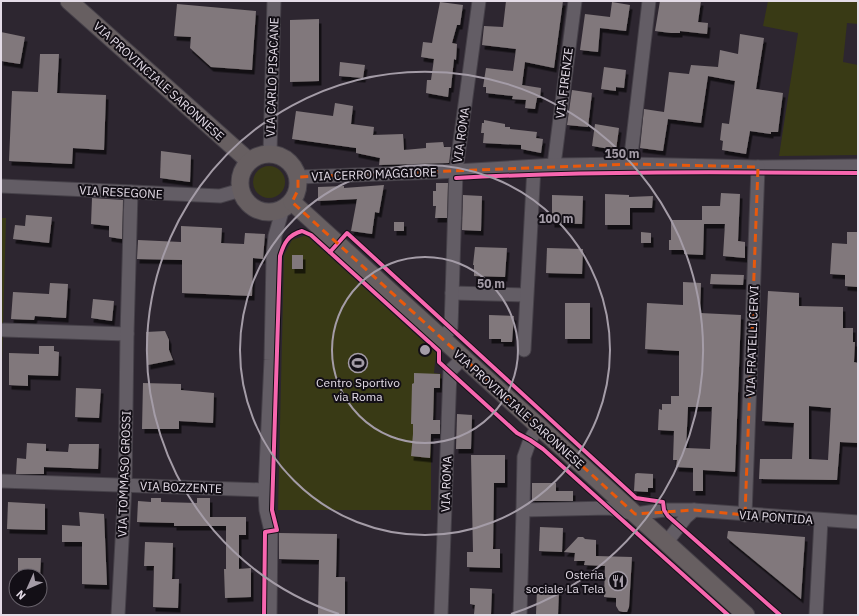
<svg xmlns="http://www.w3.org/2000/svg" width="859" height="616" font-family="'IBM Plex Sans',sans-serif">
	<defs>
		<filter id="shadow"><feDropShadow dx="2.5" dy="4.5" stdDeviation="0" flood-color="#0009"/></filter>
	</defs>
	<rect width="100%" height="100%" fill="#2d2630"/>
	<g fill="#393a15">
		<polygon points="768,1 858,1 858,24 847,23 843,62 858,65 858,155 779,156 798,33 763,26"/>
		<circle cx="269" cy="182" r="16"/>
		<polygon points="1,218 6,218 1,398"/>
		<polygon points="306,235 436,353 434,373 441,374 440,388 434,388 433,420 439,420 438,434 431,434 431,510 278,510 284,255 292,240"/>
	</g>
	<g fill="#81787b" fill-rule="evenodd" filter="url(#shadow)">
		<polygon points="506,1 563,1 554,68 525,62 522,85 541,88 540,98 537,98 535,109 525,108 526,100 512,99 513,96 486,93 486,87 483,87 486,68 513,71 516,49 482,45 484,26 503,27"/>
		<polygon points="660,1 701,1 698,22 708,23 707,34 680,31 680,33 671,33 655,31"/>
		<polygon points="440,2 463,5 460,25 457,25 452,43 457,44 456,60 454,59 451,88 449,88 448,97 426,93 427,80 431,80 434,59 421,57 423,42 432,43"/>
		<polygon points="612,2 630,5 626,31 600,28 598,52 580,50 585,14 610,17"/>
		<polygon points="177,4 256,11 252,70 211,67 190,48 191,37 174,36"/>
		<polygon points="319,19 319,81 290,82 290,20"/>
		<polygon points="1,32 25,37 20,64 1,61"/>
		<polygon points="740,34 764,38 756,89 783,93 778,132 771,132 771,134 750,131 746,154 722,150 723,141 720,140 722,123 729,124 735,81 708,76 701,123 668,119 663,151 640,148 644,109 664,112 669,72 689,74 691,65 718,67 720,50 738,54"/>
		<polygon points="40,54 59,54 57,93 106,95 104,150 73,148 72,164 9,161 12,91 38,92"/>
		<polygon points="340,62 365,65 363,78 339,76"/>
		<polygon points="604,67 626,70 624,88 616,87 616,91 601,89"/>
		<polygon points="572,90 592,93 588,127 567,125"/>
		<polygon points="335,103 353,106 351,124 374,127 373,135 403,134 404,150 426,148 426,143 443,142 444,147 451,147 449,163 379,165 380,158 356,153 356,148 292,139 296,111 333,116"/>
		<polygon points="484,120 505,124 505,127 510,127 510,129 537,132 536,138 543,139 541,153 521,149 521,145 483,143 484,133 481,133 482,123 484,123"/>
		<polygon points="595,124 619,128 616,150 592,146"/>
		<polygon points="161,151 191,155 190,182 160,178"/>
		<polygon points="436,183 448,183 447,218 435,218 436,206 433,206 433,191 436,191"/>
		<polygon points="384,185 379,213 375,212 372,234 351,231 357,199 318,201 318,187 344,186 344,188"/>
		<polygon points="721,193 740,194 738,241 745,242 745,258 723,256 725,224 704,224 703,255 684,254 684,250 669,250 669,240 671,240 671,220 702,220 702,206 720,206"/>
		<polygon points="605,194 629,195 629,197 653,196 652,208 630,208 630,225 605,225"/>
		<polygon points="463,195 482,196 481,231 462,230"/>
		<polygon points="552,195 583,196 582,224 552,223"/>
		<polygon points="92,198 123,200 122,239 109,237 109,226 91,224"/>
		<polygon points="26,215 52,217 49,243 13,239 15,225 25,226"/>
		<rect x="394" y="222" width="10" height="9"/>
		<polygon points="181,226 222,228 221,243 244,244 245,233 265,234 263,259 253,258 252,296 182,293 182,260 137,259 138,240 181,242"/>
		<polygon points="641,232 651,233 651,243 641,243"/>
		<polygon points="847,232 857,232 858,287 845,286 845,275 830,274 832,243 847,244"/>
		<polygon points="475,247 507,248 505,277 474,276 474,265 473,265"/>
		<polygon points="547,248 583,249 582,274 546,273"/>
		<rect x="292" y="255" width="11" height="14"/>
		<polygon points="711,274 744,275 743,285 710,284"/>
		<path d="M683 282 701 283 700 313 741 315 735 472 703 470V491H693V468L676 467 677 460H673L674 431 658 430 659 409 662 410V404H671V396H679V351L645 349 647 303 683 305ZM688 407H712L710 449 686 448Z"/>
		<polygon points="50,283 68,284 66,318 35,316 34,320 11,319 13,292 49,294"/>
		<path d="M768 291 799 293V306L843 307V328H853V342H855L854 362 858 363V443L840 442 837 480 759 479 760 459H792L794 423 762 421ZM809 406 831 408 828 460 809 459Z"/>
		<polygon points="93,299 114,301 112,321 91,318"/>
		<rect x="565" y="303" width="25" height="36"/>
		<polygon points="489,315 514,316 512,342 501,342 501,339 489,339"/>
		<polygon points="165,331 169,340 169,350 173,360 148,365 146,332"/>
		<polygon points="39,346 54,346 54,351 59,352 58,376 28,375 28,386 9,385 9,353 39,354"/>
		<polygon points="414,373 440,374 440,388 434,388 433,420 440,420 440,434 431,434 430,458 411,456 413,434 413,424 411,424 412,384 414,383"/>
		<polygon points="143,383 181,384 181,390 214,393 213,423 179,421 179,429 142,429"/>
		<polygon points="76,388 101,389 99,418 75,417"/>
		<polygon points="457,414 472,415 471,449 456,449"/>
		<polygon points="27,443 46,444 46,451 68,452 69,444 99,444 98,469 44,467 44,474 16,474 17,458 26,459"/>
		<polygon points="471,455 505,455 505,483 494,483 493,549 500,549 500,568 467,567 467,552 473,552"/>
		<polygon points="637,473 653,474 653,488 648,488 648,492 634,491 635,474"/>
		<polygon points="532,483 556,483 556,491 573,491 573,501 532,501"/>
		<polygon points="151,498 161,498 161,502 197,503 197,498 210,498 210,517 246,517 246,535 239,535 239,569 251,568 251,597 225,598 224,569 226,569 226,526 174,526 174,523 137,522 138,501 151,502"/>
		<polygon points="8,502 45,504 45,530 7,529"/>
		<polygon points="79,512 104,514 107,585 82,584 82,542 62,542 62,525 80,526"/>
		<polygon points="540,527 563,528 562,552 539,551"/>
		<polygon points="728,531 805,537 801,599 727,538"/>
		<polygon points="279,533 337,534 336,577 345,577 345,615 318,615 319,560 279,559"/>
		<polygon points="578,537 583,537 585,539 596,540 596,556 632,557 629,607 627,612 623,612 619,611 616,606 616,598 604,597 605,566 584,565 585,561 574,561 575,553 564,552"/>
		<polygon points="145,542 173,543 172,579 179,579 178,608 153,607 154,566 144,566"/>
		<polygon points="18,558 41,558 40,576 18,576"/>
		<polygon points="470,588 492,589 491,614 474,614 475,605 470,604"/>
		<polygon points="537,590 559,591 558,615 536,614"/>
	</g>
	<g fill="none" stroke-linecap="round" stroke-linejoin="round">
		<defs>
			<g id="minor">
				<polyline points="270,153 274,1"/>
				<polyline points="630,164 649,1"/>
				<polyline points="554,165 575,1"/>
				<polyline points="298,177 439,172 554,165 630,164 758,167 858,166"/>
				<polyline points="1,186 220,196 241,190"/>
				<polyline points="452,293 526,295"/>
				<polyline points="4,330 127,334"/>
				<polyline points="442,339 451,328 456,171 479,1"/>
				<polyline points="524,350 534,167"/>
				<polyline points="1,481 265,490"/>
				<polyline points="523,510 609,508 635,514 664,510 694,510 858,522"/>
				<polyline points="745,515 758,167"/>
				<polyline points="666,543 686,517 694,510"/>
				<polyline points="118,615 125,485 127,334 131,192"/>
				<polyline points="270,615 271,531 266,510 265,490 271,360 273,257 275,236 283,208"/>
				<polyline points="441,615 450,371 463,358"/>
				<polyline points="520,615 523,510 524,457 530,440 538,427"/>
				<polyline points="816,615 821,520"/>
			</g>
			<g id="major">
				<polyline points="69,1 249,161"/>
				<circle cx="269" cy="183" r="29"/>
				<polyline points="292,202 746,615"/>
			</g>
		</defs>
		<use href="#minor" stroke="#464149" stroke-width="15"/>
		<use href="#major" stroke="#464149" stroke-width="19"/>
		<use href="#minor" stroke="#635d65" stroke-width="13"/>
		<use href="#major" stroke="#675f61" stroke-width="17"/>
		<defs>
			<g id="cycleway">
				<path d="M456 178C590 171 724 172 858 173"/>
				<polyline points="330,252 347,233 636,498 663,502 664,510 668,516 780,615"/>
				<path d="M264 615 265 532 277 530 272 510 280 256C284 243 288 235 302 231L311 235 439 351V362L517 433 530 440 543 449 728 615"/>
			</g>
		</defs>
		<use href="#cycleway" stroke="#130f16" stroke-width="6"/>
		<use href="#cycleway" stroke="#f766af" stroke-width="4"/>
	</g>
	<path fill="none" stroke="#e8590c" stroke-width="3" stroke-dasharray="8 5" stroke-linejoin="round" d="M630 164 758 167 745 515 694 510 635 514 292 202 298 190V177Z"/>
	<g fill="none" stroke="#a49ca7" stroke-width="2">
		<circle cx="425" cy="350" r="93"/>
		<circle cx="425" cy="350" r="185"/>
		<path d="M339 614A278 278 0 1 1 511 614"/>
	</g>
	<defs>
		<symbol id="stadium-ring" viewBox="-11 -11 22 22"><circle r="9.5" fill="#130f16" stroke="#a49ca7" stroke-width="1.5"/><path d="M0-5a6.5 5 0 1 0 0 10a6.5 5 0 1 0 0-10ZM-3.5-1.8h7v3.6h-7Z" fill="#a49ca7"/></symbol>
		<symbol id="restaurant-ring" viewBox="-11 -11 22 22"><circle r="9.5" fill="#130f16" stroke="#a49ca7" stroke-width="1.5"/><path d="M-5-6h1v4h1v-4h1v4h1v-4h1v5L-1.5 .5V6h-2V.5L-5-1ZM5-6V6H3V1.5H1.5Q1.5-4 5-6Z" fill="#a49ca7"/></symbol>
	</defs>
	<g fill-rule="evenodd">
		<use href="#stadium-ring" x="347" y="352" width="22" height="22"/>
		<use href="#restaurant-ring" x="607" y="570" width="22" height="22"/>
	</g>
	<g text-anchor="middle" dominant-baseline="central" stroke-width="4" stroke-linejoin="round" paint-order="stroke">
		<g font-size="12" fill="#e4dce7" stroke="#130f16">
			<text transform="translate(272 77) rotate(-88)">VIA CARLO PISACANE</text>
			<text transform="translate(159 81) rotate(42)">VIA PROVINCIALE SARONNESE</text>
			<text transform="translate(564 83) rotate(-83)">VIA FIRENZE</text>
			<text transform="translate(461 135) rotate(-82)">VIA ROMA</text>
			<text transform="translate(374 174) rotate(-2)">VIA CERRO MAGGIORE</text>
			<text transform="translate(121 192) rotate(3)">VIA RESEGONE</text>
			<text transform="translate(752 341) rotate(-88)">VIA FRATELLI CERVI</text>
			<text transform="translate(519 409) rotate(42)">VIA PROVINCIALE SARONNESE</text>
			<text transform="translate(124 474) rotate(-88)">VIA TOMMASO GROSSI</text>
			<text transform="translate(446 484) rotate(-88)">VIA ROMA</text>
			<text transform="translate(181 487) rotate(2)">VIA BOZZENTE</text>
			<text transform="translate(776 517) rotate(4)">VIA PONTIDA</text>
		</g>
		<g font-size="12" fill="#e4dce7" stroke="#130f16">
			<text x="358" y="382">Centro Sportivo<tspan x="358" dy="14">via Roma</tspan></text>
			<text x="604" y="574" text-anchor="end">Osteria<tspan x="604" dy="14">sociale La Tela</tspan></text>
		</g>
	</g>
	<circle cx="425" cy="350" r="6" fill="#a49ca7" stroke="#130f16" stroke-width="2"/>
	<g font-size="12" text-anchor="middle" font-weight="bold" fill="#a49ca7" stroke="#130f16" stroke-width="4" stroke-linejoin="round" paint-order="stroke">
		<text x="622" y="158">150 m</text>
		<text x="556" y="223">100 m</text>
		<text x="491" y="288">50 m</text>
	</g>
	<rect width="859" height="616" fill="none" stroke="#e4dce7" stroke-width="4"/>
	<g transform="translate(28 588) rotate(225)"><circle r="19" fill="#130f16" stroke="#67616a"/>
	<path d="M0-3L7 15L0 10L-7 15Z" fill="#a49ca7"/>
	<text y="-6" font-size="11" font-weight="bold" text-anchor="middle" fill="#e4dce7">N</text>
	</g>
</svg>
